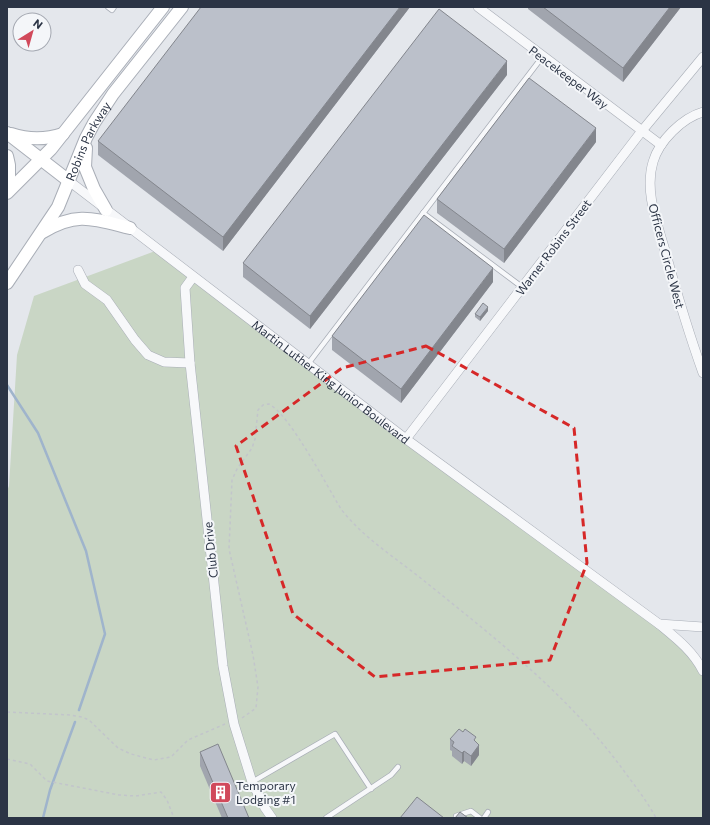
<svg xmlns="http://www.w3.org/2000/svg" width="710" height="825" font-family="Commissioner,sans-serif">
	<rect width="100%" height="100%" fill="#e4e7ec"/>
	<polygon fill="#c9d6c5" points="158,250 693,655 703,675 703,818 7,818 7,491 9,486 17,355 34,296"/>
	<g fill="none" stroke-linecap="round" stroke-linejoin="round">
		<g stroke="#9fb4cc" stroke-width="2.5">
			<polyline points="7,385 38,433 86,551 105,634 79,710"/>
			<polyline points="43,818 50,790 75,722"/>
		</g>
		<defs>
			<g id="lane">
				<polyline points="108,7 112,10 114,7"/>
				<polyline points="423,213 522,287"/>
				<polyline points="308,364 543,56"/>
				<polyline points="252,782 335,734 371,789"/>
				<polyline points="326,818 391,775 398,767"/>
				<polyline points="456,818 456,816 471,811 480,818"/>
				<polyline points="484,818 488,812"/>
			</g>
			<g id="street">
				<polyline points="478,7 661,145"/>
				<path d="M703 112C682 118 659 141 653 162 644 192 658 225 666 254 677 294 689 334 703 373"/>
				<path id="s1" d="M69 181 406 439 659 624C676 638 693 651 703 671"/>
				<polyline points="78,270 85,284 107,300 135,340 148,355 164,362 190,363"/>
				<polyline points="193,277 185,288 190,363 223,666 234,724 252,782 265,808 272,818"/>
				<polyline points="406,439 641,132 703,57"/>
				<polyline points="659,624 703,627"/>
			</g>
			<g id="secondary">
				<polyline points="7,133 69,181"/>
				<path d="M11 134C29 140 45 140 63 134"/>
				<polyline points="86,148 85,167 94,189 106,210"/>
				<polyline points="7,156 9,165 9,190"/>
				<polyline points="7,193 51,149 163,7"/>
				<path d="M43 232C77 211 94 219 130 228"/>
				<path id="s2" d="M7 283 58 207 86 138 94 123 113 94 182 7"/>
			</g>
		</defs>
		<use href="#lane" stroke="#a9aeb7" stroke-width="6"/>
		<use href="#street" stroke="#a9aeb7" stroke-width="10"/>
		<use href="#secondary" stroke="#a9aeb7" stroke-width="14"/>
		<g stroke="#c2c5cb" stroke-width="1.5" stroke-dasharray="3 3" stroke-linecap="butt">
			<polyline points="7,712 70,715 82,717 89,720 118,748 131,754 154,760 171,757 188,740 225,724"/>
			<path d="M242 718 256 708 258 687 253 655 229 549 232 480 237 469 252 448 255 439 258 410 263 405 269 404C290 415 327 486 341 509 364 539 399 560 428 584 499 641 570 697 624 771 635 786 647 801 656 818"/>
			<polyline points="7,759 30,764 47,781 119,795 136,796 161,792 167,800 174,818"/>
		</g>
		<use href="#lane" stroke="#f7f8fa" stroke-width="4.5"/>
		<use href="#street" stroke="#f7f8fa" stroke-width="9"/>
		<use href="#secondary" stroke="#fff" stroke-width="12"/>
	</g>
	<g fill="#a1a5ae">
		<polygon points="410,7 223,251 98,155 98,141"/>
		<polygon points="528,7 681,7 623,82 528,9"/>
		<polygon points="507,75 310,329 243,277 243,263"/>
		<polygon points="596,142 504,263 437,213 437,199"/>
		<polygon points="493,282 401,403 332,350 332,336"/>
		<polygon points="488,311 480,321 475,317 475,314"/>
		<polygon points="450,739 476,742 479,755 471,766 464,761 462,764 452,756 452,751 450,750"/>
		<polygon points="200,752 249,818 222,818 200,766"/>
	</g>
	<g fill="#83868d">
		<polygon points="400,7 410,7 223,251 223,237"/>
		<polygon points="670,7 681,7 623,82 623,68"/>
		<polygon points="507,61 507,75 310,329 310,316"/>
		<polygon points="596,128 596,142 504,263 504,249"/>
		<polygon points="493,268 493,282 401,403 401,389"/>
		<polygon points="488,307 488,311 480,321 480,317"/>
		<polygon points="479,745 479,755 471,766 471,756"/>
		<polygon points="464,751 464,761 462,764 462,753"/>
	</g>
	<g fill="#bbc0ca" stroke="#83868d">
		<polygon points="201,7 400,7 223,237 98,141"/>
		<polygon points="543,7 670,7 623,68"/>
		<polygon points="439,9 507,61 310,316 243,263"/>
		<polygon points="529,78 596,128 504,249 437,199"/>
		<polygon points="424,215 493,268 401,389 332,336"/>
		<polygon points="483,303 488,307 480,317 475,314"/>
		<polygon points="459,729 463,732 465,729 476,737 474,740 479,745 471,756 464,751 462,753 452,746 454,742 450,739"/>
		<polygon points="218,744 249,818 228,818 200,752"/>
		<polygon points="417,797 444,818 400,818"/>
		<polygon points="460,812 468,818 455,818"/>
	</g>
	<path fill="none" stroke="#d62828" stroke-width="3" stroke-dasharray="8 5" stroke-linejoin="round" d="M426 346 574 428 587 563 550 660 375 677 293 614 236 446 342 368Z"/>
	<defs>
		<symbol id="building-square" viewBox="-11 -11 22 22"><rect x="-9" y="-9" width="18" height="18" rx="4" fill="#d1495b" stroke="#f4f6f9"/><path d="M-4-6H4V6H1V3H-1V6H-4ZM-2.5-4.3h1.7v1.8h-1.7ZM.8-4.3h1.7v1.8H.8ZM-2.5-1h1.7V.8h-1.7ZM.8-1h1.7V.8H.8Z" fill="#fff"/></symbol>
	</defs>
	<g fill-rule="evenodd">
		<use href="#building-square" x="208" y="780" width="25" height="25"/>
	</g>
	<g text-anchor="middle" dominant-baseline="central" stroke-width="4" stroke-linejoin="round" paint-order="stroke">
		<g font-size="12" fill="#2b3445" stroke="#f4f6f9">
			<text transform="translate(569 77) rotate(37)">Peacekeeper Way</text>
			<text stroke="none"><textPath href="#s2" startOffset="164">Robins Parkway</textPath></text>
			<text transform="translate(553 247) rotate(-53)">Warner Robins Street</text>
			<text transform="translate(667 256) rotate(75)">Officers Circle West</text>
			<text stroke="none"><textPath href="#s1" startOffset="330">Martin Luther King Junior Boulevard</textPath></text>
			<text transform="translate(210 550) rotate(-96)">Club Drive</text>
		</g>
		<g font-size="12" fill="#2b3445" stroke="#f4f6f9" text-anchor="start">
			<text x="236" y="785">Temporary<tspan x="236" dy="14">Lodging #1</tspan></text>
		</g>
	</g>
	<rect width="710" height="825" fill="none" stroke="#2b3445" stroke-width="16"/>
	<g transform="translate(32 32) rotate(37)"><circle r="19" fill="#f4f6f9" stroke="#a4a8b1"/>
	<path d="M0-3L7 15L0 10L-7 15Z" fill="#d1495b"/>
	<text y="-6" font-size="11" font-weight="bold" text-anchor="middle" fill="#2b3445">N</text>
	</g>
</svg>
